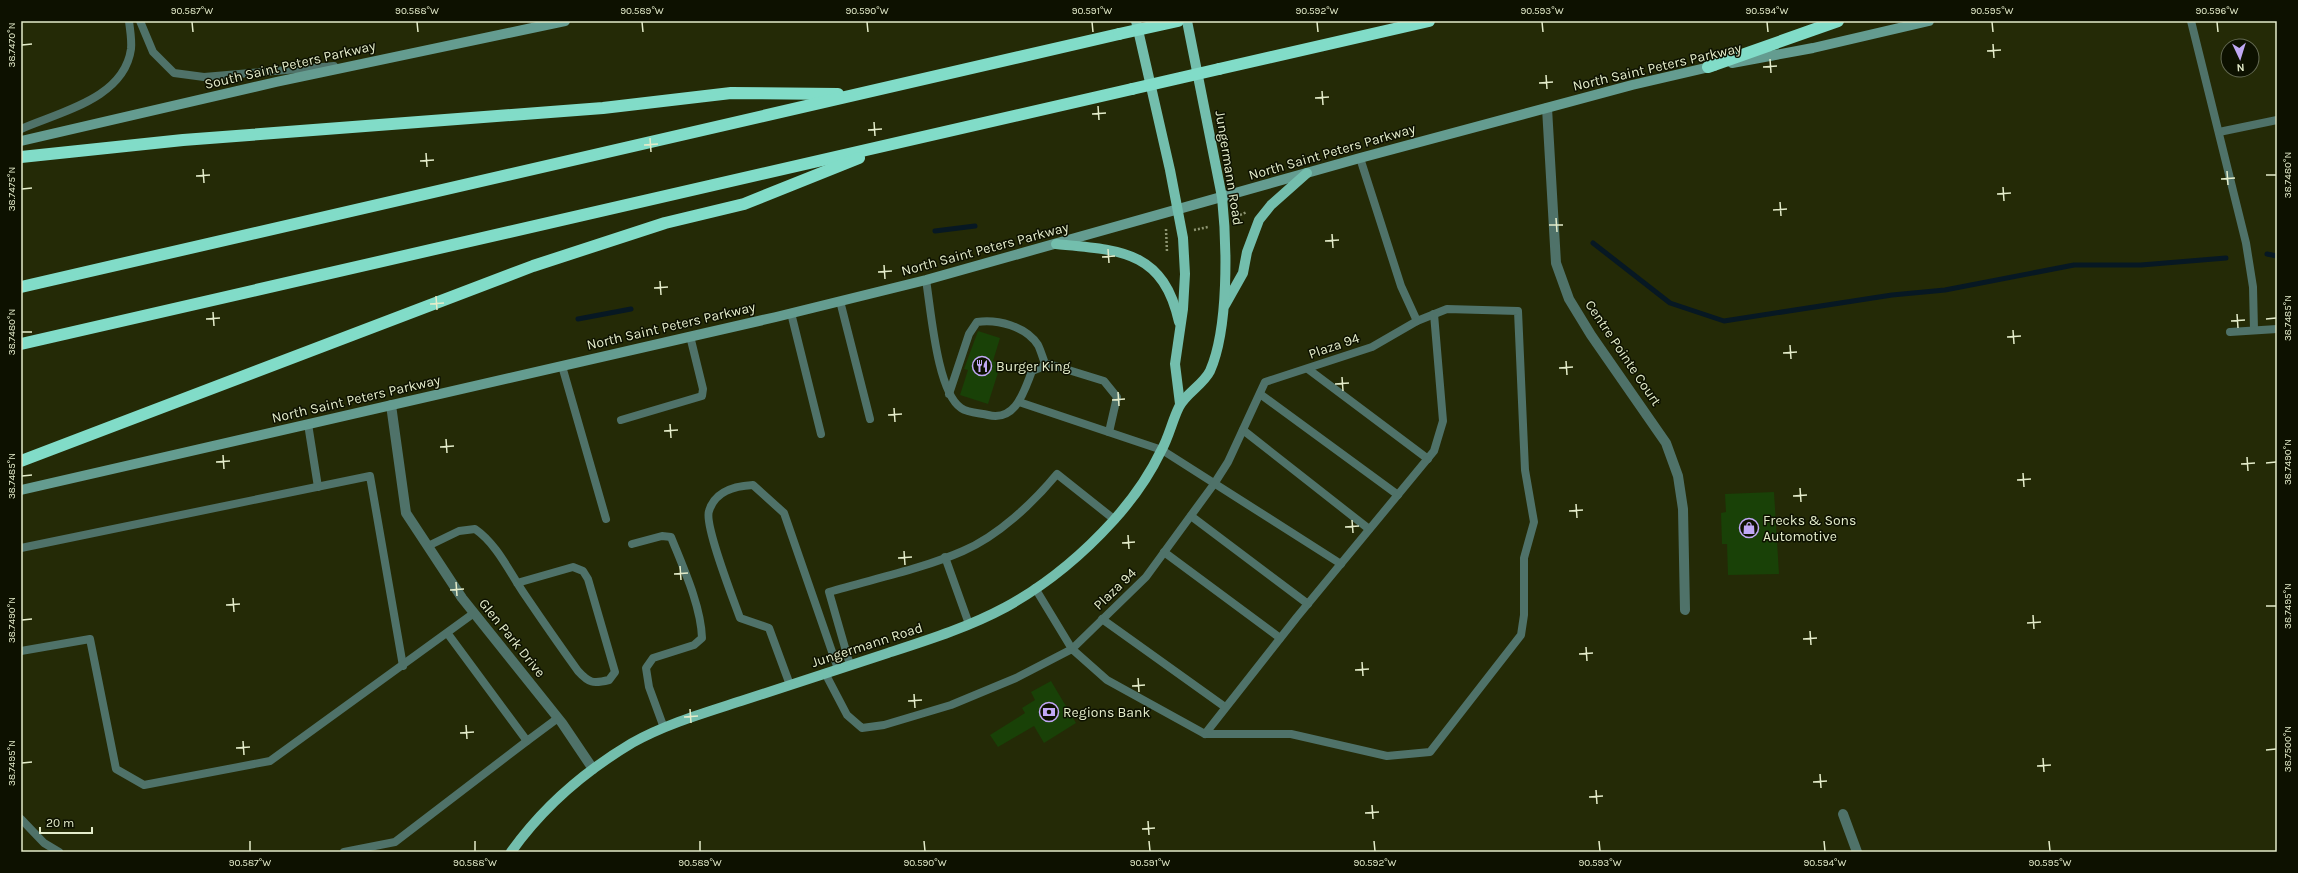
<svg xmlns="http://www.w3.org/2000/svg" width="2298" height="873" font-family="Karla,sans-serif">
	<rect width="100%" height="100%" fill="#242a06"/>
	<g fill="none" stroke-linecap="round" stroke-linejoin="round">
		<g stroke="#071823" stroke-width="5">
			<polyline points="935,231 975,226"/>
			<polyline points="1593,243 1670,303 1724,321 1892,295 1945,290 2074,265 2141,265 2226,258"/>
			<polyline points="2267,254 2277,256"/>
			<polyline points="578,319 631,309"/>
		</g>
	</g>
	<g fill="#194107">
		<polygon points="978,331 1000,338 993,361 1001,363 988,404 960,395 968,370 964,369"/>
		<polygon points="1774,492 1779,574 1728,575 1727,544 1722,544 1721,513 1726,512 1725,494"/>
		<polygon points="1051,681 1076,723 1044,743 1034,726 998,747 990,735 1025,713 1022,708 1035,700 1031,692"/>
	</g>
	<g fill="none" stroke-linecap="round" stroke-linejoin="round">
		<g stroke="#8d9471" stroke-width="2.5" stroke-dasharray="2 2" stroke-linecap="butt">
			<polyline points="1240,215 1247,212"/>
			<polyline points="1166,229 1167,252"/>
			<polyline points="1194,230 1208,227"/>
		</g>
		<g stroke="#4f7269" stroke-width="8">
			<polyline points="140,21 153,52 174,73 204,77 334,66"/>
			<polyline points="2191,21 2246,243 2253,287 2254,330"/>
			<path d="M21 129C59 112 124 99 131 49 132 40 130 30 129 21"/>
			<polyline points="2219,132 2277,120"/>
			<polyline points="1360,158 1401,286 1417,321"/>
			<path d="M926 280C931 310 937 392 961 408 968 413 980 413 988 415 1016 422 1024 391 1032 371L1049 364 1104 381 1117 397 1109 432"/>
			<polyline points="840,301 870,419"/>
			<polyline points="791,313 821,434"/>
			<polyline points="2230,332 2277,329"/>
			<polyline points="562,366 606,519"/>
			<polyline points="1308,369 1428,459"/>
			<path d="M949 394 969 334 977 322C997 319 1026 326 1038 345 1041 351 1043 359 1046 366"/>
			<polyline points="1260,394 1398,495"/>
			<polyline points="1019,402 1162,450 1341,564"/>
			<polyline points="621,420 702,396 703,389 690,336"/>
			<polyline points="308,424 318,487"/>
			<polyline points="1243,430 1369,529"/>
			<polyline points="1191,516 1308,604"/>
			<path d="M632 544 662 536 671 537C683 567 701 606 702 638L694 645 653 658 646 668 649 687 664 728"/>
			<path d="M428 546 459 531 475 529C497 544 510 573 525 595 542 620 560 646 578 671 589 683 593 684 609 680L615 672 588 579 583 571 573 567 517 583"/>
			<polyline points="21,548 370,476 403,666"/>
			<polyline points="1164,552 1280,638"/>
			<polyline points="945,557 969,624"/>
			<polyline points="1102,619 1225,707"/>
			<polyline points="448,634 527,741 558,718"/>
			<polyline points="21,651 90,639 116,769 144,785 270,761 474,613"/>
			<path d="M850 665 829 592C873 579 922 569 963 551 998 536 1033 503 1057 474L1115 520"/>
			<polyline points="825,673 847,715 862,728 884,725 951,705 1016,678 1072,649 1146,577 1214,484 1228,462 1265,382 1372,347 1417,321 1447,309 1518,311 1525,470 1534,522 1524,558 1524,615 1521,635 1430,752 1387,756 1291,734 1205,734 1107,680 1072,649 1035,588"/>
			<path d="M790 685 769 628 740 618C734 601 704 525 709 511 715 491 734 486 753 485L784 513 838 669"/>
			<polyline points="1205,734 1297,617 1434,451 1443,421 1434,314"/>
			<polyline points="21,819 44,843 59,852"/>
			<polyline points="344,852 395,842 527,741"/>
		</g>
		<g stroke="#4f7269" stroke-width="10">
			<polyline points="1547,108 1556,263 1569,299 1591,335 1666,443 1678,476 1683,509 1685,610"/>
			<polyline points="391,405 406,513 462,598 562,723 593,769"/>
			<polyline points="1843,814 1857,852"/>
		</g>
		<g stroke="#649c90" stroke-width="10">
			<polyline points="1732,63 1813,48 1929,21"/>
			<polyline points="21,141 276,82 565,21"/>
			<polyline points="21,490 776,317 926,280 1360,158 1632,85 1714,66"/>
		</g>
		<g stroke="#73bead" stroke-width="10">
			<polyline points="1136,21 1170,170 1183,238 1185,274 1183,309 1175,364 1180,404"/>
			<path d="M1056 244C1120 250 1163 250 1179 322"/>
			<polyline points="1225,305 1243,273 1247,252 1259,220 1271,205 1307,173"/>
			<path d="M511 852C543 807 585 771 632 743 666 724 704 713 741 701 790 685 839 669 888 653 928 640 969 627 1006 607 1046 585 1083 554 1113 521 1132 500 1149 476 1161 451 1169 437 1172 421 1179 407 1186 393 1203 385 1210 371 1229 328 1227 244 1222 197L1187 21"/>
		</g>
		<g stroke="#81dcc8" stroke-width="12">
			<polyline points="1708,67 1838,21"/>
			<polyline points="1219,69 1429,21"/>
			<polyline points="21,157 183,140 603,108 731,93 838,94"/>
			<polyline points="21,287 1119,34"/>
			<polyline points="21,344 1132,89"/>
			<polyline points="21,461 533,266 665,223 744,204 859,158"/>
		</g>
		<g stroke="#81dcc8" stroke-width="12">
			<polyline points="1119,34 1178,21"/>
			<polyline points="1132,89 1219,69"/>
		</g>
	</g>
	<path fill="none" stroke="#e4ecca" stroke-width="1.5" d="M192 22 193 32M417 22 418 32M642 22 643 32M867 22 868 32M1092 22 1093 32M1317 22 1318 32M1542 22 1543 32M1767 22 1768 32M1992 22 1993 32M2217 22 2218 32M1993 44 1994 58M22 45 32 44M1987 51 2001 50M1770 59 1771 73M1763 67 1777 66M1546 75 1547 89M1539 83 1553 82M1322 91 1323 105M1315 98 1329 97M1098 106 1099 120M1092 114 1106 113M874 122 875 136M868 130 882 129M650 138 651 152M644 145 658 144M426 153 427 167M420 161 434 160M203 169 204 183M2227 171 2228 185M2266 175H2276M196 176 210 175M2221 179 2235 178M2003 187 2004 201M22 189 32 188M1997 194 2011 193M1780 202 1781 216M1773 210 1787 209M1556 218 1557 232M1549 225H1563M1332 234 1333 248M1325 241 1339 240M1108 249 1109 263M1102 257 1115 256M884 265 885 279M878 272 892 271M660 281 661 295M654 288 668 287M436 296 437 310M430 304 444 303M213 312 214 326M2237 314 2238 328M206 319 220 318M2266 319 2276 318M2231 321 2245 320M2013 330 2014 344M22 332H32M2007 337 2021 336M1790 345 1791 359M1783 353 1797 352M1566 361 1567 375M1559 368 1573 367M1342 377 1343 391M1335 384 1349 383M1118 392 1119 406M1112 400 1125 399M894 408 895 422M888 415 902 414M670 424 671 438M664 431 678 430M446 439 447 453M440 447 454 446M223 455 224 469M2247 457 2248 471M216 462 230 461M2266 463 2276 462M2241 464 2255 463M2023 473 2024 487M22 476 32 475M2017 480 2031 479M1800 488 1801 502M1793 496 1807 495M1576 504 1577 518M1569 511 1583 510M1352 520 1353 533M1345 527 1359 526M1128 535 1129 549M1122 543 1135 542M904 551 905 565M898 558 912 557M680 566 681 580M674 574 688 573M456 582 457 596M450 590 464 589M233 598 234 612M226 605 240 604M2266 606H2276M2033 615 2034 629M22 620 32 619M2027 623 2041 622M1810 631 1811 645M1803 639 1817 638M1586 647 1587 661M1579 654 1593 653M1362 662 1363 676M1355 670 1369 669M1138 678 1139 692M1132 686 1145 685M914 694 915 708M908 701 922 700M690 709 691 723M684 717 698 716M466 725 467 739M460 733 474 732M243 741 244 755M236 748 250 747M2266 750 2276 749M2043 758 2044 772M22 763 32 762M2037 766 2051 765M1820 774 1821 788M1813 782 1827 781M1596 790 1597 804M1589 797 1603 796M1372 805 1373 819M1365 813 1379 812M1148 821 1149 835M1142 829 1155 828M250 841V851M475 841V851M700 841V851M924 841 925 851M1149 841 1150 851M1374 841 1375 851M1599 841 1600 851M1824 841 1825 851M2049 841 2050 851"/>
	<defs>
		<symbol id="restaurant-ring" viewBox="-11 -11 22 22"><circle r="9.5" fill="#0d1100" stroke="#c0a8f4" stroke-width="1.5"/><path d="M-5-6h1v4h1v-4h1v4h1v-4h1v5L-1.5 .5V6h-2V.5L-5-1ZM5-6V6H3V1.5H1.5Q1.5-4 5-6Z" fill="#c0a8f4"/></symbol>
		<symbol id="shop-ring" viewBox="-11 -11 22 22"><circle r="9.5" fill="#0d1100" stroke="#c0a8f4" stroke-width="1.5"/><path d="M-5-2.5h2.3a2.7 3.5 0 0 1 5.4 0H5L5.5 6h-11ZM-1.5-2.5h3a1.5 2.3 0 0 0-3 0Z" fill="#c0a8f4"/></symbol>
		<symbol id="bank-ring" viewBox="-11 -11 22 22"><circle r="9.5" fill="#0d1100" stroke="#c0a8f4" stroke-width="1.5"/><path d="M-6-4H6V4H-6ZM0-2.3a2.3 2.3 0 1 0 0 4.6a2.3 2.3 0 1 0 0-4.6Z" fill="#c0a8f4"/></symbol>
	</defs>
	<g fill-rule="evenodd">
		<use href="#restaurant-ring" x="971" y="355" width="22" height="22"/>
		<use href="#shop-ring" x="1738" y="517" width="22" height="22"/>
		<use href="#bank-ring" x="1038" y="701" width="22" height="22"/>
	</g>
	<g text-anchor="middle" dominant-baseline="central" stroke-width="3" stroke-linejoin="round" paint-order="stroke">
		<g font-size="14" fill="#e4ecca" stroke="#0d1100">
			<text transform="translate(290 65) rotate(-13)">South Saint Peters Parkway</text>
			<text transform="translate(1657 67) rotate(-13)">North Saint Peters Parkway</text>
			<text transform="translate(1332 152) rotate(-16)">North Saint Peters Parkway</text>
			<text transform="translate(1229 168) rotate(81)">Jungermann Road</text>
			<text transform="translate(985 249) rotate(-15)">North Saint Peters Parkway</text>
			<text transform="translate(671 326) rotate(-13)">North Saint Peters Parkway</text>
			<text transform="translate(1334 346) rotate(-19)">Plaza 94</text>
			<text transform="translate(1623 353) rotate(56)">Centre Pointe Court</text>
			<text transform="translate(356 399) rotate(-13)">North Saint Peters Parkway</text>
			<text transform="translate(1115 589) rotate(-44)">Plaza 94</text>
			<text transform="translate(512 638) rotate(51)">Glen Park Drive</text>
			<text transform="translate(867 645) rotate(-18)">Jungermann Road</text>
		</g>
		<g font-size="14" fill="#e4ecca" stroke="#0d1100" text-anchor="start">
			<text x="996" y="366">Burger King</text>
			<text x="1763" y="520">Frecks &amp; Sons<tspan x="1763" dy="16">Automotive</tspan></text>
			<text x="1063" y="712">Regions Bank</text>
		</g>
	</g>
	<rect width="2298" height="873" fill="none" stroke="#0d1100" stroke-width="44"/>
	<g transform="translate(2240 58) rotate(176)"><circle r="19" fill="#0d1100" stroke="#636951"/>
	<path d="M0-3L7 15L0 10L-7 15Z" fill="#c0a8f4"/>
	<text y="-6" font-size="11" font-weight="bold" text-anchor="middle" fill="#e4ecca">N</text>
	</g>
	<path d="M40 827v6h52v-6" fill="none" stroke="#e4ecca" stroke-width="2"/>
	<text x="46" y="827" font-size="12" fill="#e4ecca" stroke="#0d1100" stroke-width="3" paint-order="stroke">20 m</text>
	<rect x="22" y="22" width="2254" height="829" fill="none" stroke="#e4ecca" stroke-width="1.5"/>
	<g font-size="10" text-anchor="middle" fill="#e4ecca">
		<text x="192" y="14">90.587°W</text>
		<text x="417" y="14">90.588°W</text>
		<text x="642" y="14">90.589°W</text>
		<text x="867" y="14">90.590°W</text>
		<text x="1092" y="14">90.591°W</text>
		<text x="1317" y="14">90.592°W</text>
		<text x="1542" y="14">90.593°W</text>
		<text x="1767" y="14">90.594°W</text>
		<text x="1992" y="14">90.595°W</text>
		<text x="2217" y="14">90.596°W</text>
		<text transform="translate(11 45) rotate(-90)" y="4">38.7470°N</text>
		<text transform="translate(2287 175) rotate(-90)" y="4">38.7480°N</text>
		<text transform="translate(11 189) rotate(-90)" y="4">38.7475°N</text>
		<text transform="translate(2287 318) rotate(-90)" y="4">38.7485°N</text>
		<text transform="translate(11 332) rotate(-90)" y="4">38.7480°N</text>
		<text transform="translate(2287 462) rotate(-90)" y="4">38.7490°N</text>
		<text transform="translate(11 476) rotate(-90)" y="4">38.7485°N</text>
		<text transform="translate(2287 606) rotate(-90)" y="4">38.7495°N</text>
		<text transform="translate(11 620) rotate(-90)" y="4">38.7490°N</text>
		<text transform="translate(2287 749) rotate(-90)" y="4">38.7500°N</text>
		<text transform="translate(11 763) rotate(-90)" y="4">38.7495°N</text>
		<text x="250" y="866">90.587°W</text>
		<text x="475" y="866">90.588°W</text>
		<text x="700" y="866">90.589°W</text>
		<text x="925" y="866">90.590°W</text>
		<text x="1150" y="866">90.591°W</text>
		<text x="1375" y="866">90.592°W</text>
		<text x="1600" y="866">90.593°W</text>
		<text x="1825" y="866">90.594°W</text>
		<text x="2050" y="866">90.595°W</text>
	</g>
</svg>
